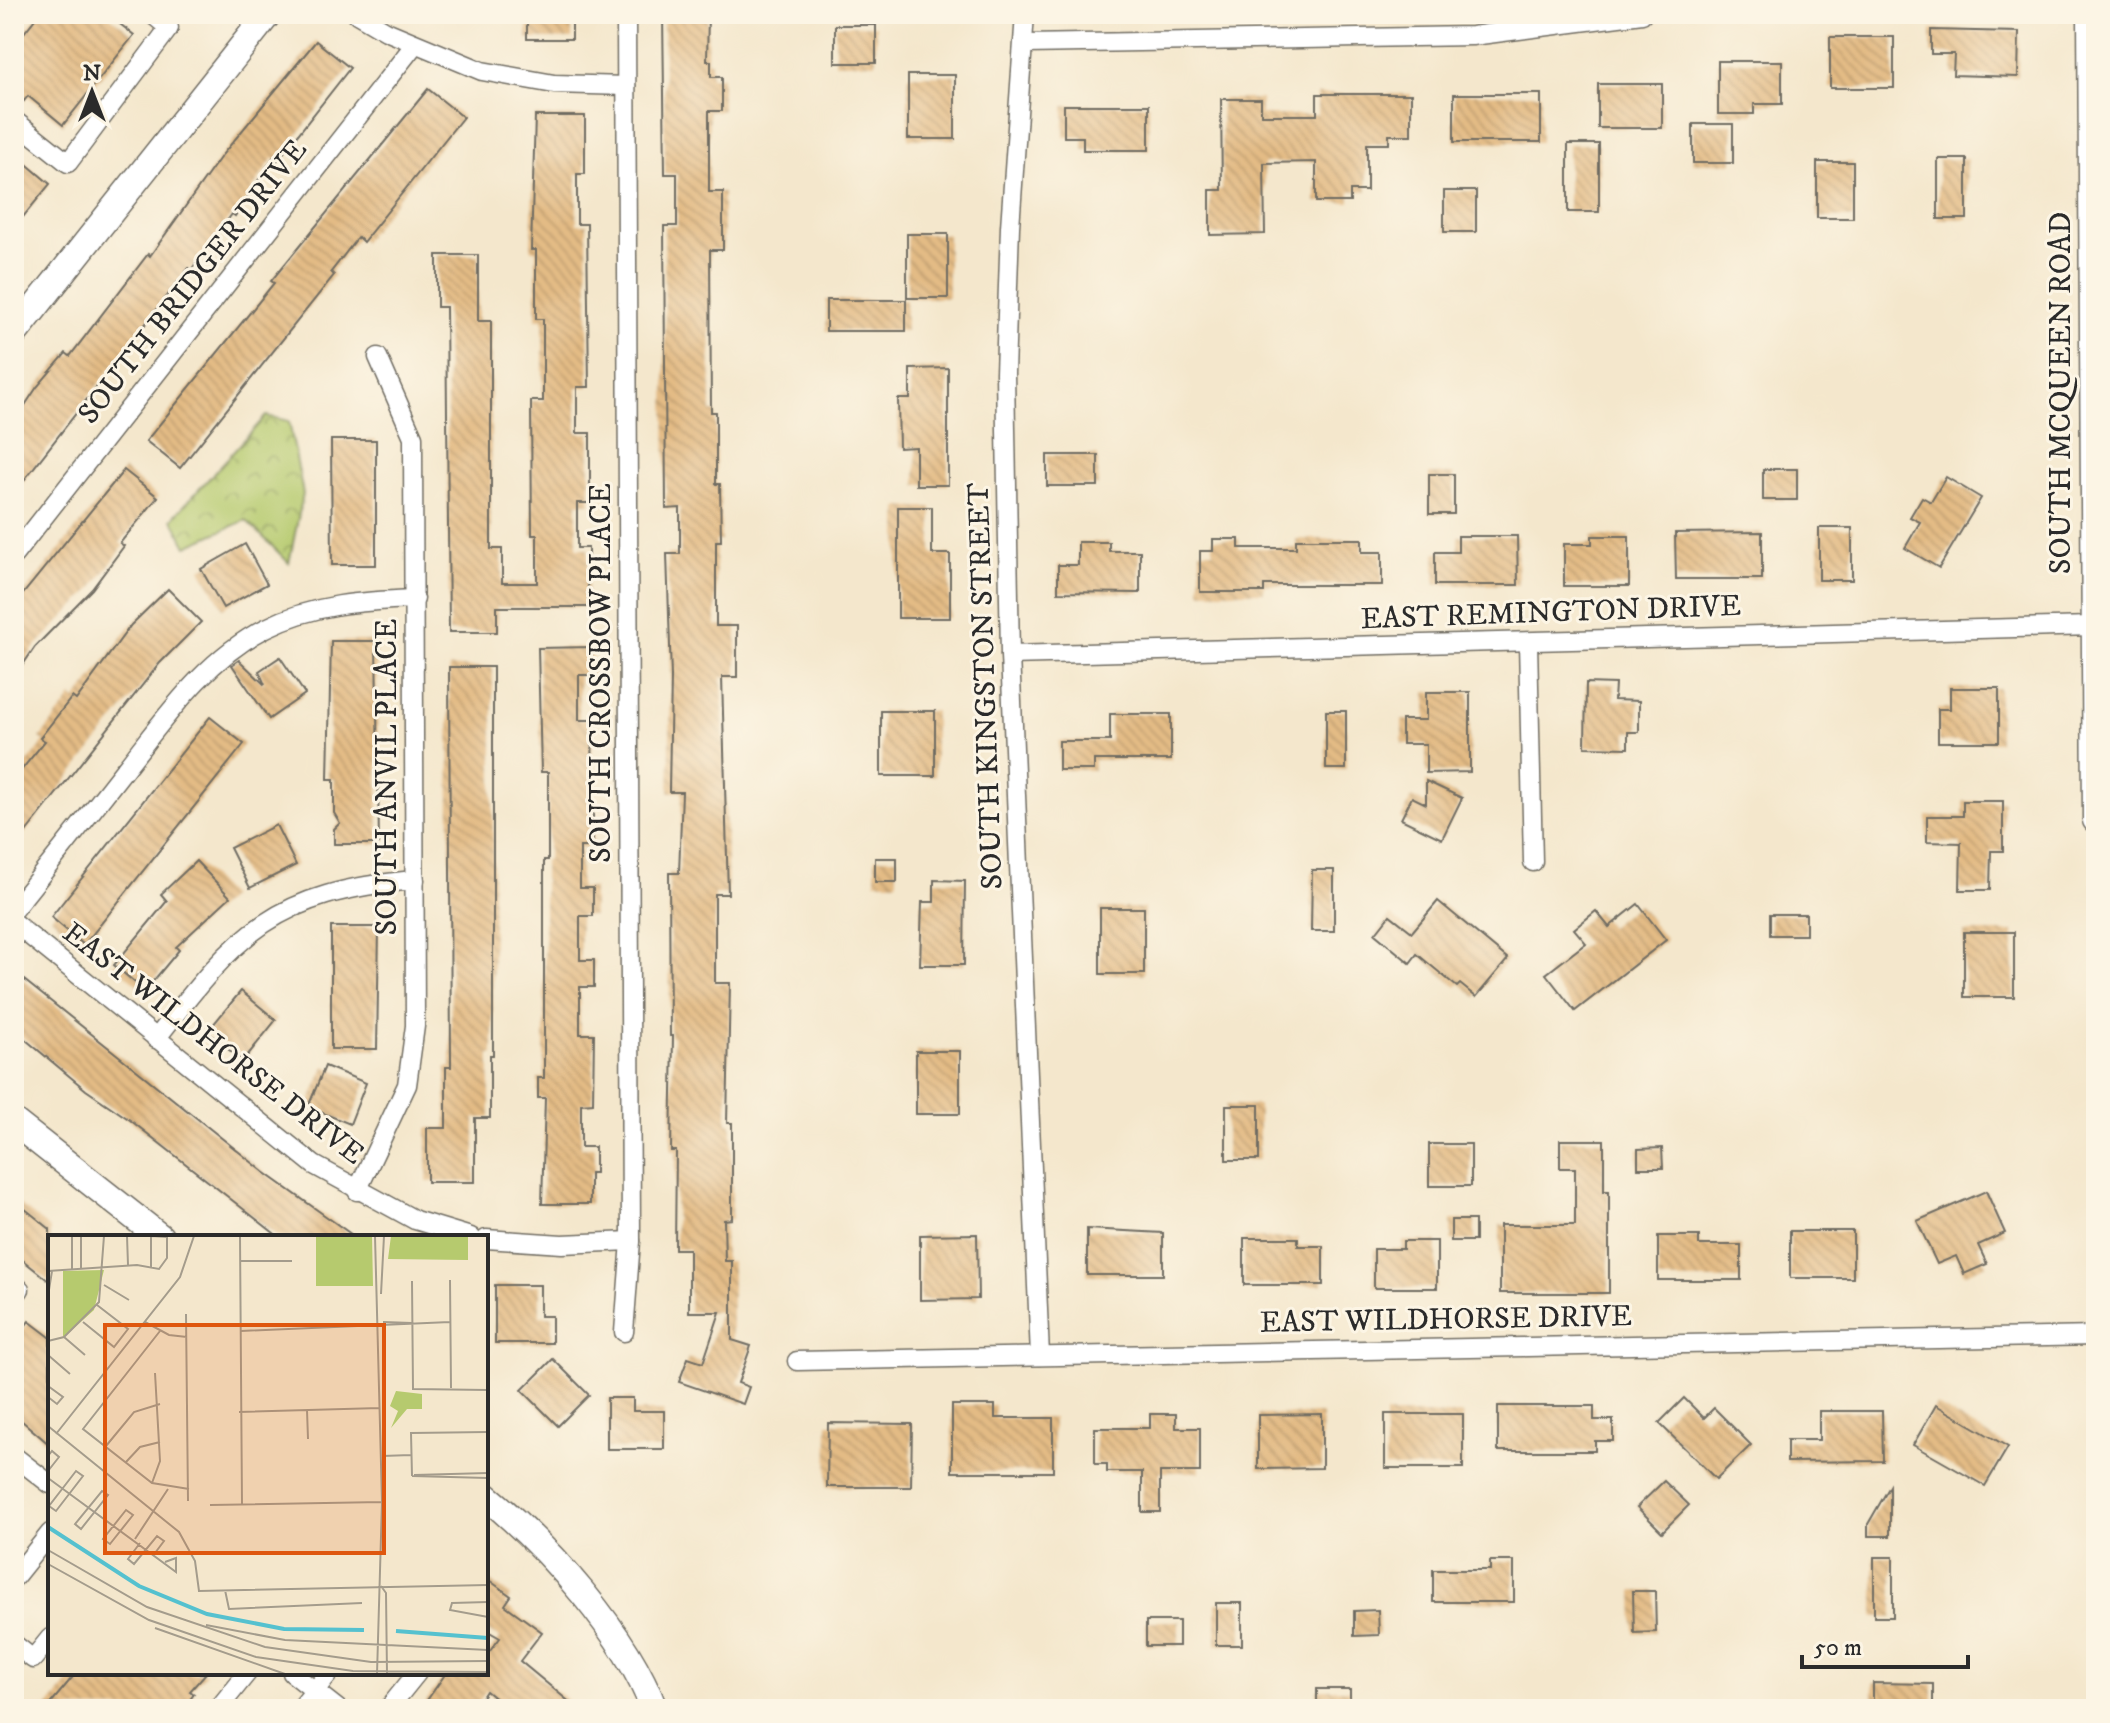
<svg xmlns="http://www.w3.org/2000/svg" width="2110" height="1723" font-family="'IM FELL DW Pica',serif">
	<defs>
		<pattern id="park-crowns" width="20" height="18" patternUnits="userSpaceOnUse" patternTransform="scale(2)"><rect width="20" height="18" fill="#b6ca6e"/><path d="M2 6a3 3 0 1 1 6 0M12 15a3 3 0 1 1 6 0" fill="none" stroke="#94a45b"/></pattern>
		<pattern id="building-back-hatch" width="6" height="6" patternUnits="userSpaceOnUse" patternTransform="scale(2)"><rect width="6" height="6" fill="#e3bb85"/><path d="M-1 5l2 2M0 0l6 6M5-1l2 2" fill="none" stroke="#c3a173"/></pattern>
	</defs>
	<rect width="100%" height="100%" fill="#fcf5e5"/>
	<filter id="ink" filterUnits="userSpaceOnUse"><feTurbulence type="fractalNoise" baseFrequency=".0125" numOctaves="2"/><feDisplacementMap in="SourceGraphic" scale="16" xChannelSelector="R" yChannelSelector="G"/><feConvolveMatrix kernelMatrix="1 2 1 2 8 2 1 2 1" color-interpolation-filters="sRGB"/></filter>
	<filter id="wash" filterUnits="userSpaceOnUse"><feTurbulence type="fractalNoise" baseFrequency=".006" numOctaves="4" result="noise"/><feDisplacementMap in="SourceGraphic" scale="32" xChannelSelector="R" yChannelSelector="G"/><feGaussianBlur stdDeviation="1.8" result="paint"/><feColorMatrix in="noise" values="0 0 0 0 0 0 0 0 0 0 0 0 0 0 0 0 0 1.4 0 .05"/><feComposite in="paint" operator="in"/></filter>
	<g filter="url(#wash)">
		<rect width="100%" height="100%" fill="#f4e7cc"/>
		<polygon fill="url(#park-crowns)" stroke="#707a4c" stroke-width="2" points="266,416 289,421 303,494 289,563 246,520 187,546 172,519"/>
		<g id="blocks">
			<g fill="url(#building-back-hatch)">
				<polygon points="39,14 107,14 134,35 63,125 28,96 24,101 14,92 14,26 23,34"/>
				<rect x="527" y="14" width="45" height="25"/>
				<polygon points="663,14 708,14 707,61 711,61 711,77 722,77 722,111 709,111 709,192 723,192 723,250 710,250 711,412 716,412 716,484 720,484 721,541 716,541 716,626 737,626 737,677 722,677 728,894 715,894 715,983 730,983 727,1123 732,1123 732,1219 724,1220 725,1261 732,1261 732,1340 751,1346 738,1383 749,1387 743,1404 679,1382 688,1358 703,1363 720,1312 689,1312 689,1249 675,1249 676,1151 671,1151 673,1036 670,1036 669,873 679,873 682,792 669,792 671,677 667,554 680,554 680,508 666,509 664,226 677,226 677,174 665,174"/>
				<rect x="835" y="25" width="41" height="38"/>
				<polygon points="1931,30 2019,32 2018,77 1953,75 1954,54 1931,54"/>
				<rect x="1830" y="37" width="64" height="51"/>
				<polygon points="316,41 350,68 277,161 273,158 235,216 232,214 191,270 189,268 14,493 14,422 37,387 66,353 70,356 148,254 150,256 222,155"/>
				<polygon points="1718,61 1782,61 1782,104 1754,104 1754,114 1718,114"/>
				<rect x="908" y="75" width="47" height="64"/>
				<rect x="1598" y="84" width="64" height="44"/>
				<polygon points="428,89 463,117 363,242 358,237 331,272 334,275 180,468 146,441 274,283 271,281"/>
				<polygon points="1317,94 1411,94 1411,135 1389,135 1389,144 1367,144 1367,191 1350,191 1350,202 1316,202 1316,162 1264,163 1265,234 1210,235 1210,190 1222,190 1221,99 1261,99 1261,115 1317,115"/>
				<rect x="1454" y="94" width="87" height="48"/>
				<polygon points="1064,105 1149,105 1149,150 1083,150 1083,137 1064,137"/>
				<polygon points="535,116 585,116 585,174 577,174 577,224 587,224 589,387 577,387 577,433 590,433 590,503 577,503 577,548 588,548 588,607 497,607 497,632 449,632 446,307 437,307 437,255 478,255 478,321 491,321 491,549 502,549 502,583 537,583 537,535 532,535 531,401 543,401 543,319 536,319 536,250 531,250"/>
				<rect x="1693" y="124" width="40" height="39"/>
				<rect x="1568" y="144" width="31" height="68"/>
				<rect x="1938" y="159" width="29" height="60"/>
				<polygon points="23,161 50,184 14,228 14,171"/>
				<rect x="1817" y="162" width="36" height="56"/>
				<rect x="1444" y="191" width="32" height="41"/>
				<rect x="907" y="234" width="41" height="64"/>
				<rect x="826" y="300" width="80" height="31"/>
				<polygon points="948,368 948,485 916,485 916,447 899,448 898,399 910,399 910,369"/>
				<polygon points="331,440 376,440 376,565 332,565"/>
				<rect x="1047" y="455" width="51" height="31"/>
				<rect x="1763" y="469" width="34" height="31"/>
				<polygon points="124,470 158,497 120,543 124,546 92,589 35,647 14,678 14,605"/>
				<rect x="1429" y="474" width="25" height="40"/>
				<polygon points="1946,477 1981,498 1939,568 1905,548 1920,522 1910,517 1922,497 1931,502"/>
				<polygon points="898,507 932,507 932,554 950,554 950,618 898,618"/>
				<rect x="1819" y="528" width="33" height="52"/>
				<polygon points="1762,532 1762,579 1676,579 1675,533"/>
				<polygon points="1458,536 1517,536 1518,585 1435,585 1435,552 1458,552"/>
				<polygon points="1592,536 1629,536 1629,586 1564,586 1564,544 1592,544"/>
				<polygon points="1213,539 1239,539 1239,548 1296,548 1296,539 1362,539 1362,552 1382,552 1382,585 1264,585 1264,592 1200,592 1200,551 1213,551"/>
				<polygon points="1078,542 1109,542 1109,551 1140,551 1140,593 1058,592 1058,565 1078,565"/>
				<polygon points="245,544 267,584 223,608 201,569"/>
				<polygon points="168,589 201,622 160,663 14,847 14,779 45,741 40,738 72,697 76,700 131,625"/>
				<polygon points="331,641 376,641 379,844 334,844 334,829 340,823 334,813 334,779 328,779"/>
				<polygon points="592,647 592,675 579,675 579,720 592,720 593,796 593,847 580,847 580,888 593,888 593,916 580,916 580,960 594,960 594,987 580,987 580,1034 594,1034 593,1103 581,1104 581,1147 595,1147 595,1173 590,1173 590,1204 542,1204 545,1098 538,1098 538,1078 544,1078 544,860 548,860 548,772 541,772 538,648"/>
				<polygon points="280,657 305,694 269,719 232,665 239,660 265,685 259,671"/>
				<polygon points="449,667 493,667 493,1055 490,1055 490,1118 475,1118 475,1182 427,1182 427,1128 446,1128 446,1067 451,1067"/>
				<polygon points="1586,683 1615,684 1614,700 1639,701 1639,732 1628,732 1628,748 1585,747"/>
				<polygon points="1950,688 1999,688 1999,742 1938,742 1938,709 1950,709"/>
				<polygon points="1426,692 1470,692 1470,772 1426,773 1426,744 1402,744 1402,720 1426,720"/>
				<rect x="881" y="711" width="54" height="65"/>
				<rect x="1326" y="711" width="20" height="58"/>
				<polygon points="1110,714 1171,714 1171,760 1094,760 1094,770 1059,770 1059,741 1110,741"/>
				<polygon points="210,717 244,744 84,945 51,917"/>
				<polygon points="1426,781 1462,798 1442,839 1401,819 1412,797 1426,804"/>
				<polygon points="1963,801 2003,801 2003,851 1991,851 1990,890 1960,890 1961,843 1927,842 1927,816 1963,816"/>
				<polygon points="276,825 296,865 250,888 230,848"/>
				<rect x="875" y="858" width="22" height="24"/>
				<polygon points="196,861 230,897 176,947 179,950 145,991 114,965 167,901 161,894"/>
				<polygon points="1312,870 1334,870 1334,931 1311,931"/>
				<polygon points="934,880 965,881 964,965 920,965 922,902 934,902"/>
				<polygon points="1438,901 1508,959 1476,997 1460,984 1457,987 1417,954 1410,963 1375,934 1390,915 1412,932"/>
				<polygon points="1638,904 1666,940 1575,1011 1546,974 1586,943 1574,929 1596,911 1609,927"/>
				<rect x="1100" y="908" width="44" height="66"/>
				<rect x="1770" y="914" width="36" height="21"/>
				<polygon points="331,927 379,927 377,1049 331,1049"/>
				<rect x="1964" y="932" width="50" height="65"/>
				<polygon points="14,972 264,1172 355,1237 279,1237 130,1120 86,1090 14,1030"/>
				<polygon points="241,991 276,1020 243,1061 207,1032"/>
				<rect x="916" y="1051" width="44" height="63"/>
				<polygon points="325,1066 366,1083 350,1124 308,1107"/>
				<rect x="1226" y="1105" width="33" height="55"/>
				<polygon points="1560,1140 1604,1140 1604,1191 1609,1191 1609,1293 1500,1293 1500,1225 1575,1225 1575,1168 1560,1168"/>
				<rect x="1429" y="1144" width="42" height="42"/>
				<polygon points="1662,1148 1663,1168 1638,1168 1638,1149"/>
				<polygon points="1986,1191 2005,1233 1978,1245 1987,1264 1964,1274 1956,1256 1937,1264 1917,1221"/>
				<polygon points="14,1200 50,1229 50,1282 14,1253"/>
				<rect x="1451" y="1220" width="24" height="21"/>
				<polygon points="1087,1229 1163,1233 1163,1275 1087,1275"/>
				<rect x="1790" y="1231" width="63" height="47"/>
				<polygon points="977,1234 978,1299 920,1300 920,1235"/>
				<polygon points="1658,1236 1699,1236 1699,1245 1741,1245 1741,1280 1658,1280"/>
				<polygon points="1244,1238 1298,1238 1298,1246 1323,1246 1323,1285 1244,1285"/>
				<polygon points="1403,1241 1437,1241 1437,1288 1374,1288 1374,1249 1403,1249"/>
				<polygon points="495,1285 540,1285 540,1316 552,1316 552,1343 495,1343"/>
				<polygon points="29,1321 50,1337 50,1445 14,1414 14,1341"/>
				<polygon points="553,1359 589,1395 558,1426 522,1390"/>
				<polygon points="607,1398 633,1398 633,1411 664,1411 664,1449 607,1449"/>
				<polygon points="1684,1398 1704,1418 1714,1408 1751,1445 1716,1479 1659,1423"/>
				<polygon points="952,1405 995,1405 995,1418 1053,1418 1053,1472 952,1472"/>
				<polygon points="1936,1405 2008,1447 1985,1486 1913,1445"/>
				<polygon points="1498,1406 1594,1406 1594,1420 1613,1420 1613,1441 1595,1441 1595,1451 1498,1451"/>
				<polygon points="1819,1411 1882,1411 1883,1461 1787,1462 1787,1440 1819,1440"/>
				<polygon points="1150,1414 1176,1414 1176,1428 1200,1428 1200,1472 1160,1472 1160,1512 1142,1512 1142,1472 1107,1472 1107,1464 1095,1464 1095,1428 1150,1428"/>
				<polygon points="1322,1414 1322,1468 1258,1469 1258,1415"/>
				<rect x="1385" y="1414" width="78" height="54"/>
				<polygon points="828,1423 912,1424 911,1487 827,1487"/>
				<polygon points="1664,1481 1689,1505 1662,1532 1637,1507"/>
				<polygon points="1890,1486 1890,1536 1868,1536 1868,1524"/>
				<rect x="1874" y="1557" width="19" height="60"/>
				<polygon points="1490,1561 1514,1561 1514,1602 1433,1602 1433,1570 1490,1570"/>
				<polygon points="486,1578 511,1596 505,1605 542,1632 520,1661 578,1709 508,1709 486,1691 474,1709 421,1709 446,1673 486,1673 486,1656 500,1638 486,1630"/>
				<polygon points="1633,1591 1655,1591 1656,1632 1634,1633"/>
				<rect x="1216" y="1603" width="26" height="42"/>
				<polygon points="1378,1610 1379,1635 1354,1636 1354,1611"/>
				<rect x="1146" y="1621" width="33" height="25"/>
				<polygon points="76,1673 206,1673 190,1691 194,1694 183,1709 46,1709"/>
				<polygon points="1873,1683 1933,1684 1933,1709 1873,1709"/>
				<rect x="1317" y="1689" width="33" height="20"/>
			</g>
		</g>
	</g>
	<g filter="url(#ink)">
		<use href="#blocks" fill-opacity="0" stroke="#716d63" stroke-width="2"/>
		<g fill="none" stroke-linecap="round" stroke-linejoin="round">
			<defs>
				<g id="street">
					<polyline points="357,14 386,31 482,71 554,84 626,86"/>
					<polyline points="1025,14 1010,227 1005,373 1010,655 1040,1356"/>
					<polyline points="1026,44 1472,36 1642,14"/>
					<polyline points="14,120 68,163 169,28 152,14"/>
					<polyline points="14,555 415,44"/>
					<polyline points="1528,642 1533,862"/>
					<polyline points="1010,655 2093,626"/>
					<path d="M14 909C51 863 88 816 124 770 166 717 205 659 266 628 313 604 364 601 415 599"/>
					<polyline points="14,923 314,1165 415,1220 471,1237"/>
					<path d="M156 1039C239 932 274 892 415 880"/>
					<polyline points="357,1191 407,1085 415,1026 413,437 378,357"/>
					<polyline points="486,1239 562,1244 631,1241"/>
					<polyline points="14,1284 20,1289 14,1297"/>
					<polyline points="624,1332 631,1241 626,14"/>
					<polyline points="797,1361 2096,1336"/>
					<polyline points="14,1456 50,1484"/>
					<polyline points="14,1578 50,1533"/>
					<polyline points="14,1644 33,1659 50,1638"/>
					<polyline points="292,1673 338,1709"/>
					<polyline points="218,1709 247,1673"/>
					<polyline points="300,1709 329,1673"/>
					<polyline points="388,1709 417,1673"/>
				</g>
				<g id="secondary">
					<polyline points="2091,14 2096,820"/>
					<polyline points="14,334 268,14"/>
					<polyline points="14,1122 160,1237"/>
					<path d="M486 1496C548 1547 626 1633 654 1709"/>
				</g>
			</defs>
			<use href="#street" stroke="#716d63" stroke-width="21"/>
			<use href="#secondary" stroke="#716d63" stroke-width="29"/>
			<use href="#street" stroke="#fff" stroke-width="18"/>
			<use href="#secondary" stroke="#fff" stroke-width="26"/>
		</g>
	</g>
	<g text-anchor="middle" dominant-baseline="central" stroke-width="6" stroke-linejoin="round" paint-order="stroke">
		<g font-size="30" fill="#2b2b2b" stroke="#fcf5e5">
			<text transform="translate(193 282) rotate(-52)">SOUTH BRIDGER DRIVE</text>
			<text transform="translate(2061 393) rotate(-90)">SOUTH MCQUEEN ROAD</text>
			<text transform="translate(1551 613) rotate(-2)">EAST REMINGTON DRIVE</text>
			<text transform="translate(601 673) rotate(-90)">SOUTH CROSSBOW PLACE</text>
			<text transform="translate(986 686) rotate(-92)">SOUTH KINGSTON STREET</text>
			<text transform="translate(387 777) rotate(-90)">SOUTH ANVIL PLACE</text>
			<text transform="translate(213 1044) rotate(38)">EAST WILDHORSE DRIVE</text>
			<text transform="translate(1446 1320) rotate(-1)">EAST WILDHORSE DRIVE</text>
		</g>
	</g>
	<g transform="translate(48 1235)">
		<rect width="440" height="440" fill="#f4e7cc"/>
		<path d="M268 1H324L325 51H268ZM343 1H420V25L340 24Z" fill="#b6ca6e"/>
		<path d="M56 35 46 75 15 103V36ZM348 156 374 159V174H359L343 193 350 176 342 171Z" fill="#b6ca6e"/>
		<path fill="none" stroke="#55c1cf" stroke-width="4" d="M0 292 91 351 159 379 236 394 316 395M348 396 440 403"/>
		<path fill="none" stroke="#a49c8c" stroke-width="2" d="M192 1 194 269M327 1 334 267 329 439M192 26H244M24 35V1H33V35M0 36 89 30 111 34 119 23V2L103 1V32M402 45 403 153M364 46 365 154 440 155M56 50 81 65M333 59 336 1M0 61 4 36M138 79 140 266M35 87 66 112 80 94 49 70M97 87 121 100 139 102M335 87 364 88M112 96 35 194 104 248 141 254M193 96 402 87M16 102 37 120M0 106 16 102 51 67 56 1H79L80 30M0 120 22 139M0 151 15 162 9 169 0 162M259 175 260 204M191 177 332 173M0 191 131 297 147 326 151 356 440 350M8 199 132 42 146 1M58 211 86 177 112 169M0 221 4 216 11 222 0 236M334 221 363 220M78 227 92 212 112 207M28 236 35 241 8 276 1 271ZM366 240 440 238M364 241 363 198 440 197M364 241 440 243M0 243 128 337V323L117 327M104 248 112 226 107 138M54 256 60 260 33 294 27 289ZM162 270 334 267M78 275 85 280 62 309 55 304ZM87 304 120 254M92 308 80 324 86 329 109 301 116 306 107 318M0 315 99 372 217 412 323 427 440 426M0 329 101 385 208 422 305 436 440 437M333 351 338 358 339 439M177 355 181 374 314 368M440 367 404 368 402 375 440 382M158 390 237 405 440 415M107 393 237 439"/>
		<path fill="#df570e" fill-opacity="0.15" stroke="#df570e" stroke-width="4" d="M57 90H336V318H57Z"/>
		<rect width="440" height="440" fill="none" stroke="#2b2b2b" stroke-width="4"/>
	</g>
	<rect width="2110" height="1723" fill="none" stroke="#fcf5e5" stroke-width="48"/>
	<g transform="translate(92 92)" stroke="#fcf5e5" stroke-width="6" paint-order="stroke">
	<path d="M0-6L14 30L0 20L-14 30Z" fill="#2b2b2b"/>
	<text y="-12" font-size="22" font-weight="bold" text-anchor="middle" fill="#2b2b2b">N</text>
	</g>
	<path d="M1802 1655v12h166v-12" fill="none" stroke="#2b2b2b" stroke-width="4"/>
	<text x="1814" y="1655" font-size="24" fill="#2b2b2b" stroke="#fcf5e5" stroke-width="6" paint-order="stroke">50 m</text>
</svg>
